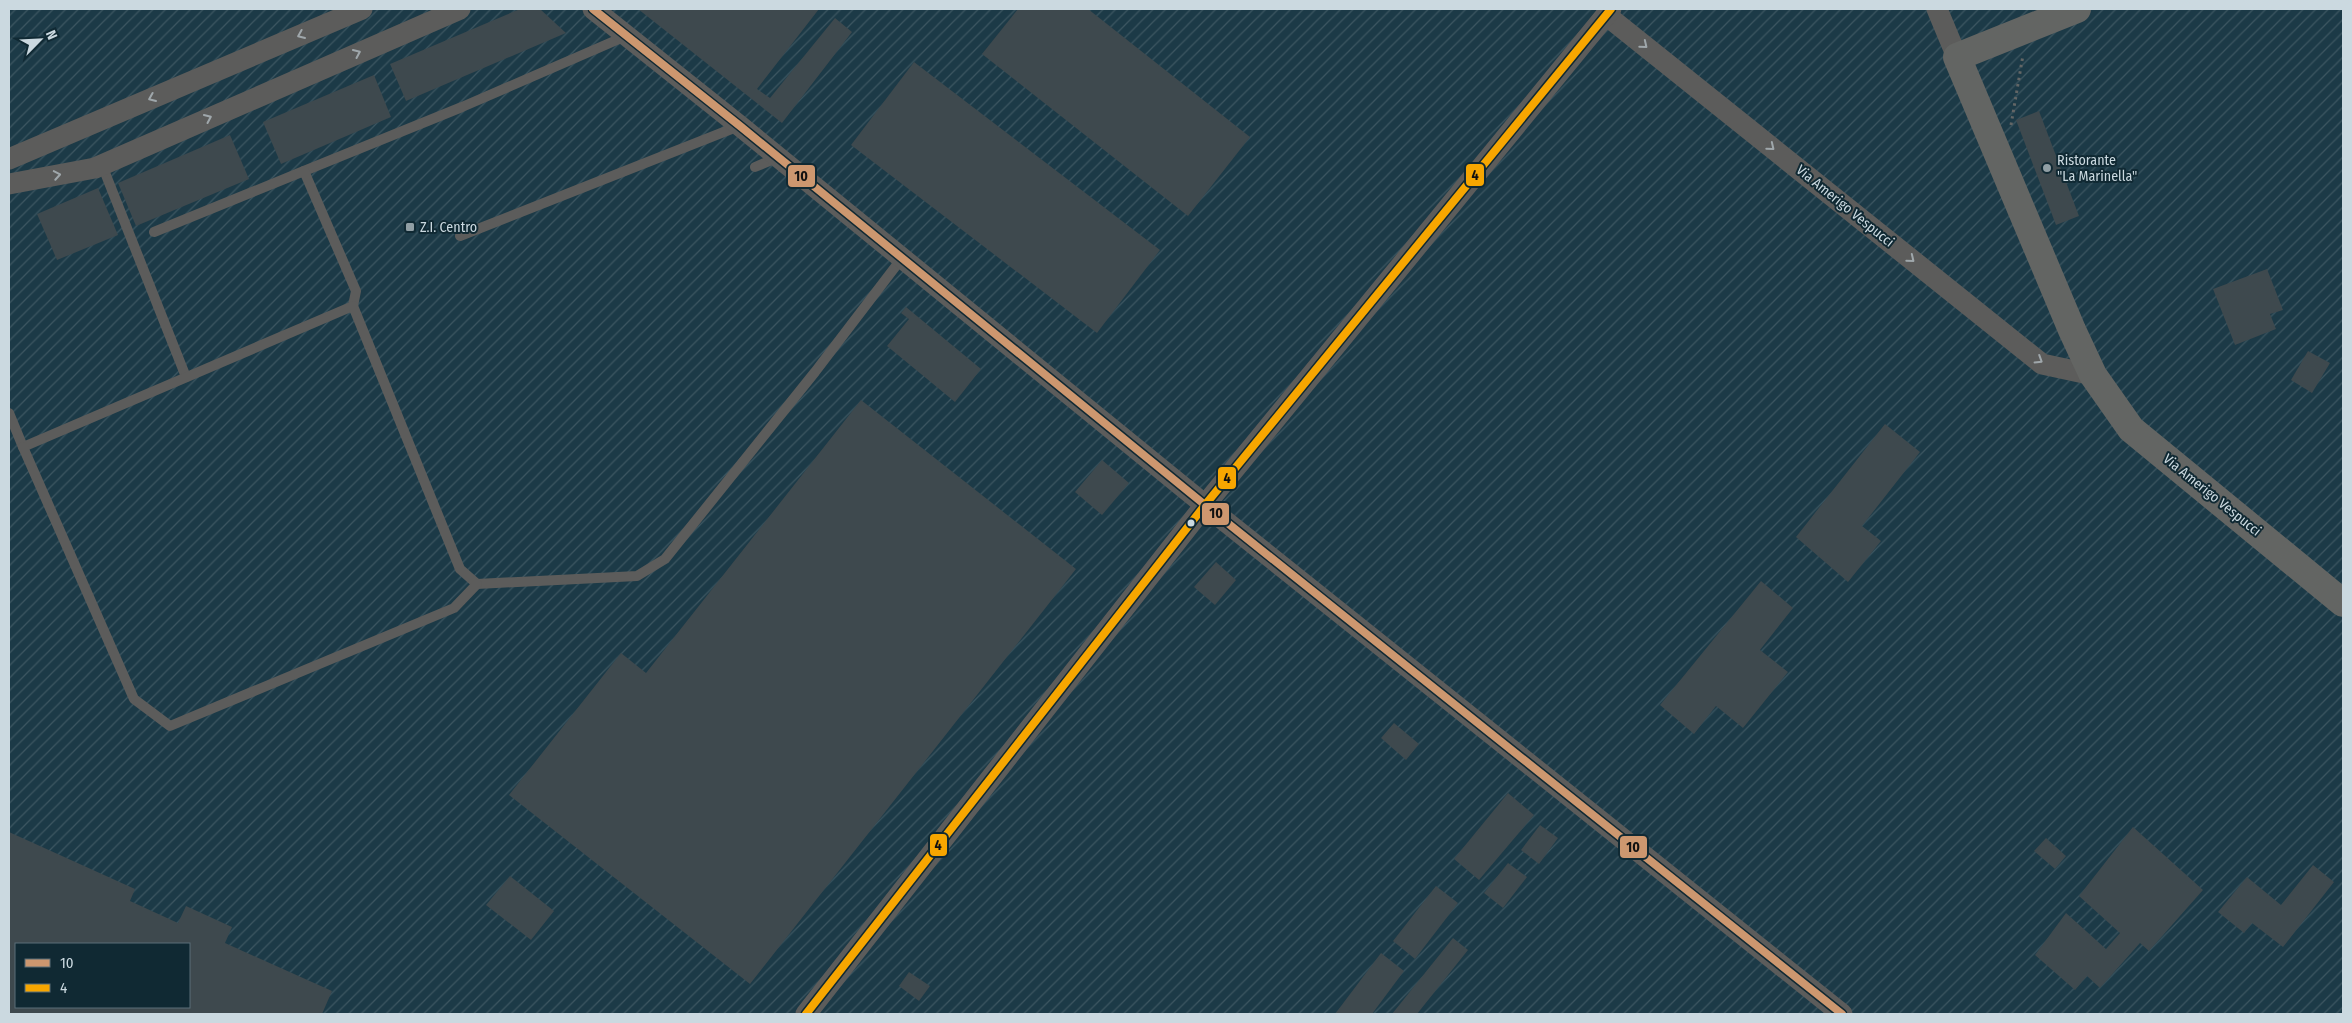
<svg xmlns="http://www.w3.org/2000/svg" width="2352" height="1023" font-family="'Fira Sans Condensed',sans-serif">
	<defs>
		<pattern id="industrial-furrows" width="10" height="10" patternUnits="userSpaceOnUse" patternTransform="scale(1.25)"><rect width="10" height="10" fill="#1c3a47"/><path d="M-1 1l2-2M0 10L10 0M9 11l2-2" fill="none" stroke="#3c5661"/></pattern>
	</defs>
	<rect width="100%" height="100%" fill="#223036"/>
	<path fill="url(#industrial-furrows)" fill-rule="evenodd" d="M9 9H2343V1014H9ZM16 944H189V1007H16Z"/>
	<g fill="#3e494e" fill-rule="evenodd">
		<polygon points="520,9 540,9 566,33 406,101 390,64"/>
		<polygon points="638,9 819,9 757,89 770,98 835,18 852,32 782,123"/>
		<polygon points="1018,9 1088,9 1250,137 1188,216 982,54"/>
		<polygon points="914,62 1160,250 1097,333 851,145"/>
		<polygon points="374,75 391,117 281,164 263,122"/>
		<polygon points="2039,111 2079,216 2056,225 2016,120"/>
		<polygon points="230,135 249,179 136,226 118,183"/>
		<polygon points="98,188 118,235 57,260 37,214"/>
		<polygon points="2267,269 2283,310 2270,314 2276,329 2235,345 2213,289"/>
		<polygon points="906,307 981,369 955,402 887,346 909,319 901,313"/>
		<polygon points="2308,351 2330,363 2312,393 2291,380"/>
		<polygon points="861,400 1076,569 750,984 509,795 621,653 646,673"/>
		<polygon points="1885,424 1920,452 1862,526 1881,541 1848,582 1796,537"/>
		<polygon points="1102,460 1129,483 1102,515 1075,492"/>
		<polygon points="1216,562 1236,580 1215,605 1194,587"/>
		<polygon points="1761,581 1793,608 1760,650 1788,672 1743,728 1716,706 1694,734 1660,705"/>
		<polygon points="1394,723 1419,744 1406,760 1381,738"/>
		<polygon points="1508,793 1534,815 1479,880 1454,859"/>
		<polygon points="1540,825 1558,838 1539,864 1521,850"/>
		<polygon points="2133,827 2203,890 2149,951 2140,943 2100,988 2087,976 2075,990 2035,955 2066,913 2106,949 2120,933 2079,896"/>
		<path d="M9 832 135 889 130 901 178 923 186 906 232 927 225 943 332 991 322 1014H9ZM16 944H189V1007H16Z"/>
		<polygon points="2046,838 2066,856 2055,869 2034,851"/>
		<polygon points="1508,863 1527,877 1503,908 1484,893"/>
		<polygon points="2313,865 2334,882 2283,947 2252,923 2244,933 2218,912 2247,877 2281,905"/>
		<polygon points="510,876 554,911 531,940 486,905"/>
		<polygon points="1436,886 1458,903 1415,959 1393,941"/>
		<polygon points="1453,938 1468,950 1417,1014 1392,1014"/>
		<polygon points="1381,953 1404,971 1372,1014 1335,1014"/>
		<polygon points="909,972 930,986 919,1001 899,986"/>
	</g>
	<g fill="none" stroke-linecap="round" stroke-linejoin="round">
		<polyline stroke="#636666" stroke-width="3" stroke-dasharray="2.5 4" stroke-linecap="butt" points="2011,125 2023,55"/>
		<g stroke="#5c5c5b" stroke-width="10">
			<polyline points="102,165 186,377"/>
			<polyline points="755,167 779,157"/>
			<polyline points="304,171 462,107 626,36"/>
			<polyline points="154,232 304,171 356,291 353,306"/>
			<polyline points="460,236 739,126"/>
			<polyline points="9,413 23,447 353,306 460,569 477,584 637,576 665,559 815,372 902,258"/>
			<polyline points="23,447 134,699 170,726 454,608 477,584"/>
		</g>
		<g stroke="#5c5c5b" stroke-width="21">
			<polyline points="593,9 740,126 1205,505 1842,1014"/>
			<polyline points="1937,9 1957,57"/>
			<polyline points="1606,15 2042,364 2093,375"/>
			<polyline points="9,159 362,9"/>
			<polyline points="9,184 95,168 460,9"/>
			<polyline points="806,1014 1205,505 1611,9"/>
		</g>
		<polyline stroke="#636563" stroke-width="28" points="2077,9 1957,57 2072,330 2093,375 2131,429 2343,603"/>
		<defs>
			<polyline id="bus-1" points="593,9 740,126 1205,505 1842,1014"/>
			<polyline id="bus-2" points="806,1014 1205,505 1611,9"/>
		</defs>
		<use href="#bus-1" stroke="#102933" stroke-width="11"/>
		<use href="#bus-2" stroke="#102933" stroke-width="11"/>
		<use href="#bus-1" stroke="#cd976f" stroke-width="8"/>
		<use href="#bus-2" stroke="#f7a600" stroke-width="8"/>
	</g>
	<defs><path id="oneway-chevron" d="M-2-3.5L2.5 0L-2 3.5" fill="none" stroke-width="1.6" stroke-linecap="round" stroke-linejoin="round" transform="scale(1.25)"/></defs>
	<g stroke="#9fa7ab">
		<use href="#oneway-chevron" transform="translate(301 35) rotate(157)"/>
		<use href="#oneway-chevron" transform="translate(1644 45) rotate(39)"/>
		<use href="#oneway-chevron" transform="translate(357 53) rotate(-24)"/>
		<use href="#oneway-chevron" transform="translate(152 98) rotate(157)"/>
		<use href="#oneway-chevron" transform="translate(208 118) rotate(-24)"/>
		<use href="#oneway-chevron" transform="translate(1771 147) rotate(39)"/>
		<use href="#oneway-chevron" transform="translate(57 175) rotate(-10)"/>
		<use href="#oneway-chevron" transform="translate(1911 259) rotate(39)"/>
		<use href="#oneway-chevron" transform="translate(2039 360) rotate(32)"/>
	</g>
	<g fill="#909ea4" stroke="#102933" stroke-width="2">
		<circle cx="2047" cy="168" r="5"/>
		<rect x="405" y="222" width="10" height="10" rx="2.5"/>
	</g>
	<circle fill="#cbd9e0" stroke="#102933" stroke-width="2" cx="1191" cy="523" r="4.5"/>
	<g text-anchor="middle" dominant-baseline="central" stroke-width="4" stroke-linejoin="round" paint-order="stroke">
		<g font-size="14" fill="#cbd9e0" stroke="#102933" text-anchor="start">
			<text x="2057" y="160">Ristorante<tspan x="2057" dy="16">"La Marinella"</tspan></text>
			<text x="420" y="227">Z.I. Centro</text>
		</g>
		<g font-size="14" fill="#cbd9e0" stroke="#102933">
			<text transform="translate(1845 206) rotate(39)">Via Amerigo Vespucci</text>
			<text transform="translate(2212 495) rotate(39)">Via Amerigo Vespucci</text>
		</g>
	</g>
	<g stroke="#102933" stroke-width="2">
		<rect x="1465" y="163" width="20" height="24" rx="5" fill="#f7a600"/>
		<rect x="787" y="164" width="29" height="24" rx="5" fill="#cd976f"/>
		<rect x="1217" y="466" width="20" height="24" rx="5" fill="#f7a600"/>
		<rect x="1201" y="502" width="29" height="24" rx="5" fill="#cd976f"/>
		<rect x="929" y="833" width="19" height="24" rx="5" fill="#f7a600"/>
		<rect x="1619" y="835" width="29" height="24" rx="5" fill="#cd976f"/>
	</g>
	<g font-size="14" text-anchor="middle" font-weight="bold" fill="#111">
		<text x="1475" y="180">4</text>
		<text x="801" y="181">10</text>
		<text x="1227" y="483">4</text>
		<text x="1216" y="518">10</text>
		<text x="938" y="850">4</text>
		<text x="1633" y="852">10</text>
	</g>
	<rect width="2352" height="1023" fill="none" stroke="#cbd9e0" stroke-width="20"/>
	<rect x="15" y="943" width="175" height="65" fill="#102933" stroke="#5b6f78"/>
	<rect x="25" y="959" width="25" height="8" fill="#cd976f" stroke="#5b6f78"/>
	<text x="60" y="968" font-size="15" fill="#cbd9e0">10</text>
	<rect x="25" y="984" width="25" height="8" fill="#f7a600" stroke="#5b6f78"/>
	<text x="60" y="993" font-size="15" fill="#cbd9e0">4</text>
	<g transform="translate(40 40) rotate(66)" stroke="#102933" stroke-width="4" paint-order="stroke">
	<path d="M0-4L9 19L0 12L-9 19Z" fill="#cbd9e0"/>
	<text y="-8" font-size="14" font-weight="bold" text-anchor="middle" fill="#cbd9e0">N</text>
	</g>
</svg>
